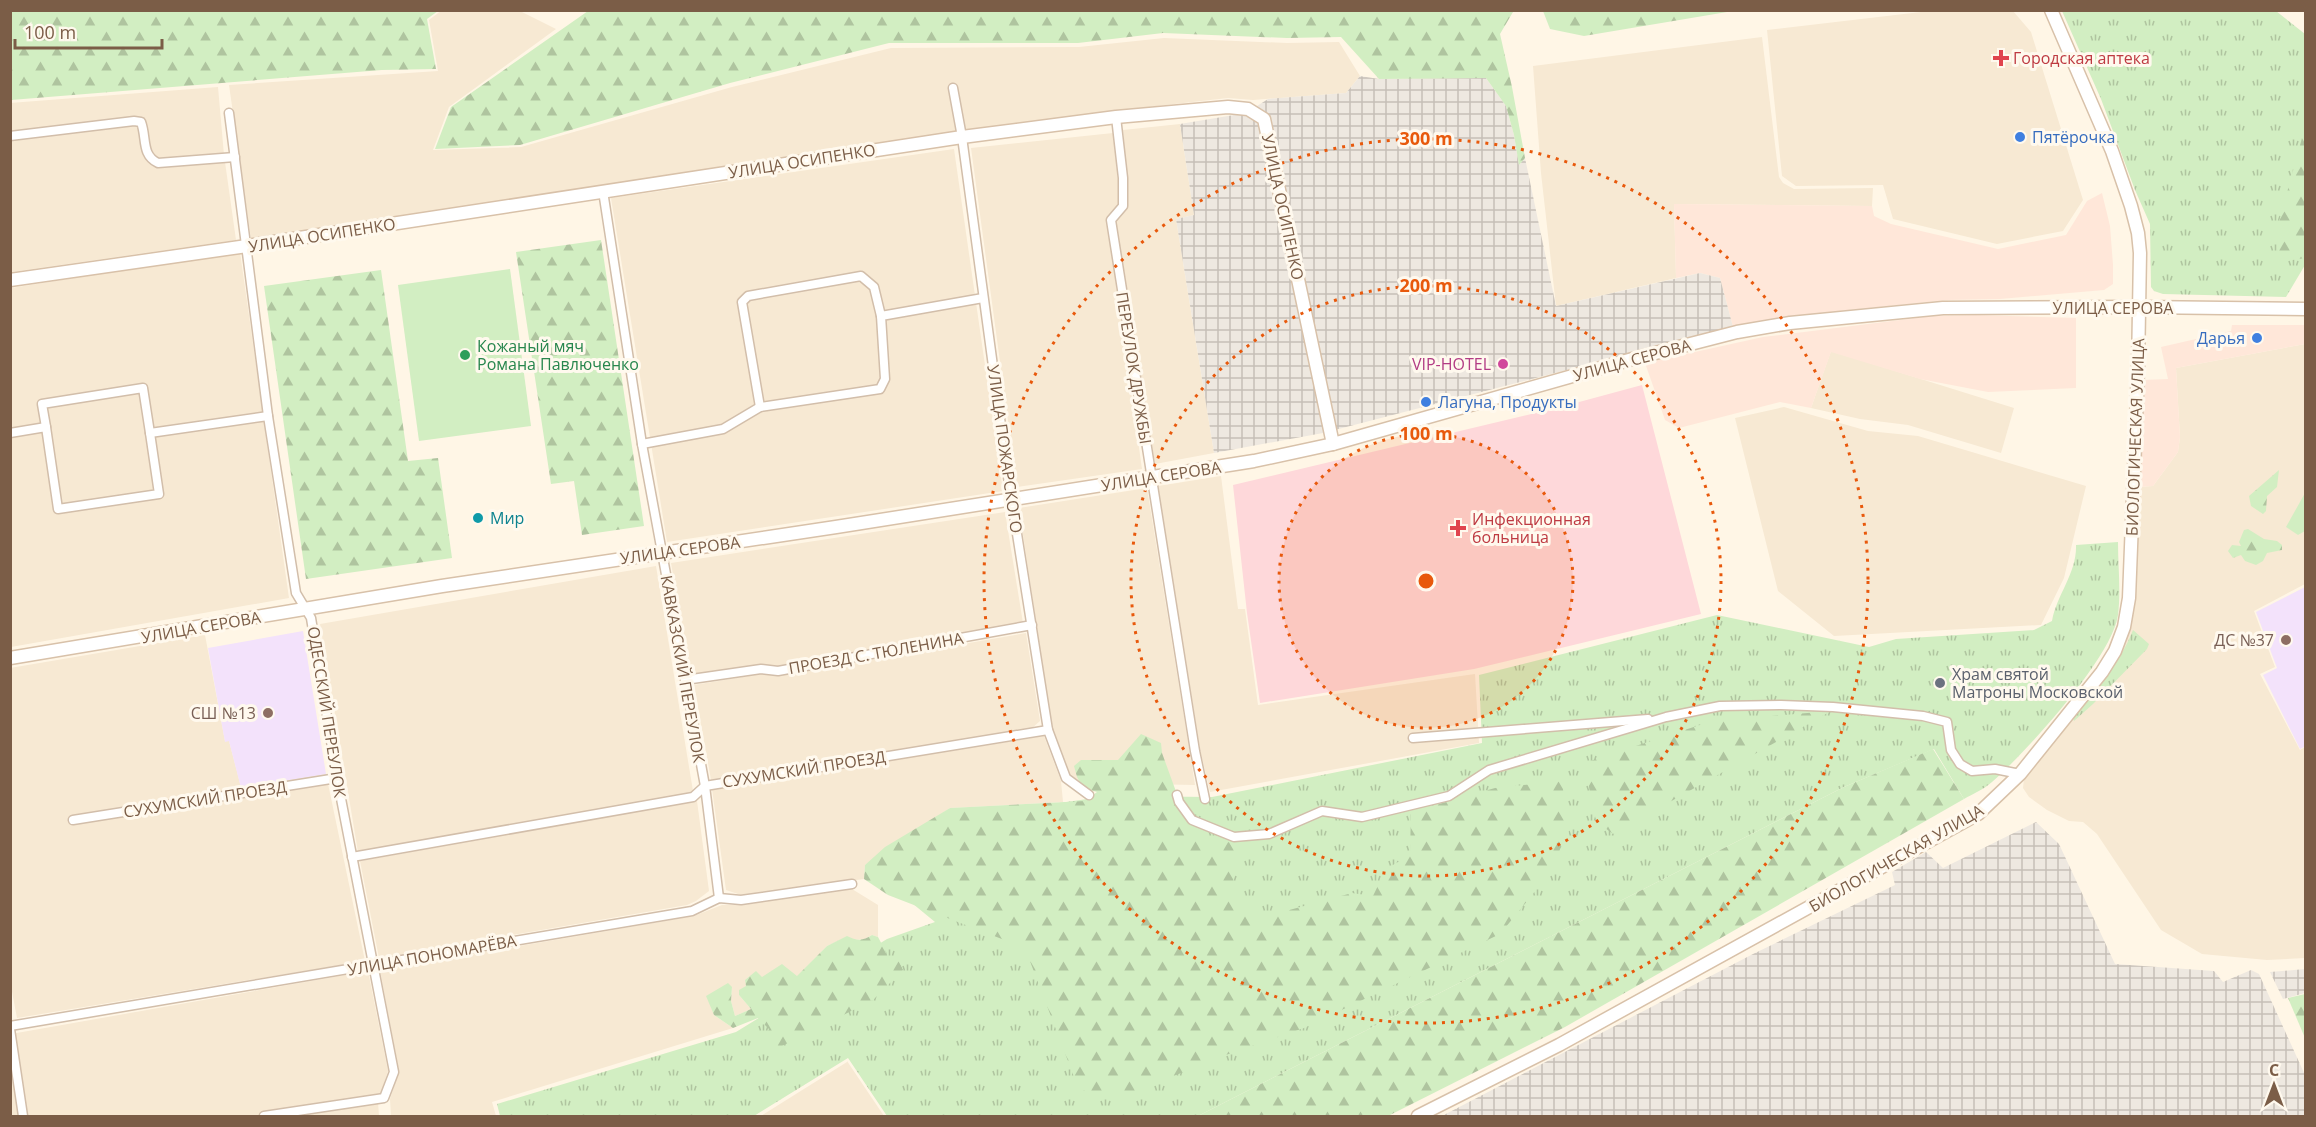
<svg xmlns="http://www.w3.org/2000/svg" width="2316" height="1127" font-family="'Open Sans',sans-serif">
	<defs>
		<pattern id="industrial-grid" width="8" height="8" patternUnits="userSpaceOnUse" patternTransform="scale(1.5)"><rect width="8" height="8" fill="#eee8e0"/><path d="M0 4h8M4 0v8" fill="none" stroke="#c6bfb7"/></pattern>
		<pattern id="grass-tufts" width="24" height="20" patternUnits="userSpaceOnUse" patternTransform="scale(1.5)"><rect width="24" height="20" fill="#d2eec2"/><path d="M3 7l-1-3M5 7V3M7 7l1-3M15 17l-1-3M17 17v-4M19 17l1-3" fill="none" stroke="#afc49f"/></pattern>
		<pattern id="forest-firs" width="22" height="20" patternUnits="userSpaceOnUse" patternTransform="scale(1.5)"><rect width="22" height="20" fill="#d2eec2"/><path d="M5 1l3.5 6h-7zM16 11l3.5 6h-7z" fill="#afc49f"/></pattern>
	</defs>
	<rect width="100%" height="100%" fill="#fff6e6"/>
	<g fill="#f7e9d3">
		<polygon points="442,10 520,11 556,29 449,107 433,150 521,147 732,87 891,48 1079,47 1164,38 1287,43 1339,42 1360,76 1346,93 1253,100 1228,98 1112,111 955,132 424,214 251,239 229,85 438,71 429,20"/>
		<polygon points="1938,10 2013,11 2031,32 2083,200 2063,231 1997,244 1893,219 1883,185 1796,186 1782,176 1767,30"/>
		<polygon points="1762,37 1779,177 1783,183 1794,189 1873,188 1872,206 1674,204 1676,278 1556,306 1541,173 1533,66"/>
		<polygon points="218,87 224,155 236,240 11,272 10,103"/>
		<polygon points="1180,124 1194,215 1176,219 1214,453 1155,464 1116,220 1128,205 1123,130"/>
		<polygon points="1113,133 1118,179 1118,205 1107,220 1142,469 1017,487 971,148"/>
		<polygon points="954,149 1003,491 667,542 611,198"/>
		<polygon points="240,252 289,598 11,647 11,288"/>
		<polygon points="2305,344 2305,584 2254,611 2275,667 2260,674 2300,750 2305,747 2305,958 2267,960 2202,954 2161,930 2097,834 2083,822 2069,821 2047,810 2029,797 2023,788 2024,779 2095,692 2114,666 2126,643 2135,594 2138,487 2153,486 2178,452 2180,437 2176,368"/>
		<polygon points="1831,351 2014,408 2001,453 1908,425 1860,419 1811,408"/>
		<polygon points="1784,407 1868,431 1918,436 2086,486 2064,578 2041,625 1834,636 1778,591 1735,418"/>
		<polygon points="1221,476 1238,609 1245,609 1258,705 1475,674 1479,743 1210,792 1200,749 1158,486"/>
		<polygon points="1147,488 1195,785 1144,784 1079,788 1070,775 1052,728 1019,508"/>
		<polygon points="1005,512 1023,623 778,666 760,665 691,675 671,563"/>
		<polygon points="656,566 693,791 691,795 358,852 320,624"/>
		<polygon points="1026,633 1040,721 1032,728 711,780 694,685 761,674 778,676"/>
		<polygon points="205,635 225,741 229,741 241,787 326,774 365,961 17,1018 10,981 10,668"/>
		<polygon points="1044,736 1061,781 1063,802 950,808 865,865 864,879 741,895 726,890 712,789"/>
		<polygon points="697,801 709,891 696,901 687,905 379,958 360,861"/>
		<polygon points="852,889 878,905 878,937 872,935 865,939 855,940 847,937 827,946 797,977 762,977 746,986 739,995 751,1009 735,1016 731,1001 732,987 707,996 714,1015 733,1028 492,1102 496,1116 391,1116 390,1099 399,1071 380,970 694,916 722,905 742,905"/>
		<polygon points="368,971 388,1071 378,1102 379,1116 11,1116 11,1034"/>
		<polygon points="847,1061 884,1116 761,1116 847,1062"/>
	</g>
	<g fill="#ffe7d9">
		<polygon points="2102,193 2110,226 2113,265 2113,284 2104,290 2000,299 1947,300 1782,317 1733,327 1720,278 1700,273 1676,278 1674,204 1872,206 1874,216 1891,224 1998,249 2066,235 2087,201"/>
		<polygon points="1976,315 2076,318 2076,388 1988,392 1920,379 1831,352 1811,408 1780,402 1679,428 1665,420 1645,363 1763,337 1932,316"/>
		<polygon points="2232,325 2305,325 2305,344 2176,368 2180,437 2178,452 2153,486 2138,487 2142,380 2168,379 2161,347 2231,331"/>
	</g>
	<g fill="url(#industrial-grid)">
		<polygon points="1360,76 1379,79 1486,78 1506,106 1514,135 1519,165 1525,158 1556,306 1700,273 1720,278 1733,327 1323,433 1214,453 1176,219 1194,215 1180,124 1246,113 1268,99 1346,93"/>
		<polygon points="2036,822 2059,844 2115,964 2214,971 2223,982 2251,970 2259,974 2305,1075 2305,1116 1442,1116 1753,954 1895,885 1892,872 1926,852 1943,868"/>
		<polygon points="2305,969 2305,993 2283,999 2270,972"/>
	</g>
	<g fill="#f3e2fb">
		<polygon points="2305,587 2306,746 2300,749 2263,675 2277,668 2256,612"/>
		<polygon points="303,631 326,774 241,788 229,741 225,742 208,648"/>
	</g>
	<polygon fill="#fed8da" points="1642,385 1701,614 1474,669 1260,703 1247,613 1233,485 1557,408"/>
	<g fill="url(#grass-tufts)">
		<polygon points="2062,11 2276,11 2305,34 2305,265 2286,297 2163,294 2154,291 2151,287 2150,224 2135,190 2101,99"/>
		<path d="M2118 542C2118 566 2121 592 2118 615 2112 658 2025 753 1992 782 1984 789 1973 794 1964 799L1934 749 1844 787 1198 1116 1131 1115 1127 1116H887L848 1058 754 1116H500L497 1104 736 1032 887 939 935 922 873 871 947 819 1108 796 1212 797 1482 743 1479 675 1717 615 1869 647 1896 639 2034 630 2052 621C2057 594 2077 573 2076 545Z"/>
		<path d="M2133 630 2149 644 2147 649 2093 704 2074 721 2073 718C2096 690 2119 665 2133 630Z"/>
	</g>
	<g fill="url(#forest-firs)">
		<polygon points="11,10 438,11 427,19 436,69 382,70 11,100"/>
		<polygon points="588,11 1517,11 1513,12 1500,34 1512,87 1525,158 1519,165 1514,135 1506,106 1486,78 1379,79 1341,37 1287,38 1163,33 1078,43 889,43 730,83 520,145 435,149 451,107"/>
		<polygon points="1543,11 1733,11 1584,36 1550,29"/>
		<polygon points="2305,127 2305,258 2292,260 2278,252 2277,229"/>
		<polygon points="601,240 644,526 582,535 574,481 551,484 516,252"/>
		<polygon points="381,270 408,461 438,458 452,558 306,579 264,286"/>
		<polygon points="2279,470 2277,487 2267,496 2266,511 2263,514 2251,506 2249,496"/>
		<polygon points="2248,529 2264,539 2277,541 2282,545 2282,550 2267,553 2263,561 2256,565 2245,561 2241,555 2233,558 2228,551 2232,545 2241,546 2239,542 2244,530"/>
		<polygon points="1831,711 1613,834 1596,821 1584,763 1712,721"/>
		<polygon points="1141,734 1161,743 1162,753 1194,841 1253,843 1233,872 1235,903 1256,919 1352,893 1373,896 1386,869 1410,855 1411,812 1495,788 1562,781 1569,834 1533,894 1500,934 1304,1028 1220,1057 1125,1096 1079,1090 1025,948 888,895 864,879 865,865 885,847 950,808 1085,801 1097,792 1083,788 1077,777 1074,766 1081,760 1118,760"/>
		<polygon points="1933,749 1964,799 1565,1027 1388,1116 1198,1116 1844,787"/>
		<path d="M872 935 878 937 886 952 887 961 898 958 903 970 873 1000 774 1050 767 1034 769 1029 758 1018 733 1028 714 1015 706 996 728 983 732 987 731 1001 735 1016 751 1009 739 995V990L746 986 745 980 756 971 762 977 782 964 797 976 827 946 847 936C857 941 863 941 872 935Z"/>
		<polygon points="2305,994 2306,994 2305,1038 2288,998"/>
	</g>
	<g fill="#d2eec2">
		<polygon points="510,269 531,426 419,441 398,285"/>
		<polygon points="2305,493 2305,531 2298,535 2286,527"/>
	</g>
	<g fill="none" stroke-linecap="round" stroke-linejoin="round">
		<defs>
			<g id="street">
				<polyline points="953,88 962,137 1008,477 1048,730 1066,778 1089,795"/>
				<polyline points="229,113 268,416 296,593 311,618 337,778 394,1072 384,1098 264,1116"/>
				<polyline points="1116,117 1123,178 1123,206 1111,220 1195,751 1205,799"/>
				<path d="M10 136 134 121 141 122C147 138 141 155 158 163L235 157"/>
				<polyline points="603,191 642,444 705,786 719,898"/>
				<polyline points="760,407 742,302 748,296 861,276 874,287 881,316"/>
				<polyline points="46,427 42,404 143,388 150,433"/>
				<polyline points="10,433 46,427 58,509 159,494 150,433 268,416"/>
				<polyline points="642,444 723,429 760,407 880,389 885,379 881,316 983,298"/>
				<polyline points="685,680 761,669 778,671 1032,625"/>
				<polyline points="1413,738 1648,719"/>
				<polyline points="1177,795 1179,802 1192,820 1234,837 1269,834 1322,811 1362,817 1449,796 1489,770 1666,717 1720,706 1781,705 1833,707 1923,716 1947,722 1951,750 1960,764 1972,771 1995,769 2020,774"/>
				<polyline points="73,820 337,778"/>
				<polyline points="352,857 693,797 705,786 1048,730"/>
				<polyline points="10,1026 692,911 719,898 741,900 852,884"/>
				<polyline points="10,1029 23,1116"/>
			</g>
			<g id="secondary">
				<polyline points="10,280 247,246 962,137 1116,117 1228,107 1248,109 1264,119 1333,444"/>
				<polyline points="10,658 442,586 836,527 1254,461 1333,444 1636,358 1737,332 1790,323 1943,308 2139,307 2306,309"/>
				<polyline points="1418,1116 1559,1045 1978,814 2020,774 2102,672 2115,651 2124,627 2129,598 2138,369 2140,253 2138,233 2131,206 2112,151 2051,10"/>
			</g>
		</defs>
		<use href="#street" stroke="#d2beaa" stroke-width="11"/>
		<use href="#secondary" stroke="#d8c1a9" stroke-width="15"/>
		<use href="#street" stroke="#fff" stroke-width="8"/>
		<use href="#secondary" stroke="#fff" stroke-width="12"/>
	</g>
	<circle cx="1426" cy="581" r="147" fill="#e8590c" fill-opacity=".12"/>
	<g fill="none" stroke="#e8590c" stroke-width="3" stroke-dasharray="3 6">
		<circle cx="1426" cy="581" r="147"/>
		<circle cx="1426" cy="581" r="295"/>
		<circle cx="1426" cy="581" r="442"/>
	</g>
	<g fill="#e0444e" stroke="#fff9ee" stroke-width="2">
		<path d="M1998 49h6v6h6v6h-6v6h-6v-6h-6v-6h6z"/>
		<path d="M1455 519h6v6h6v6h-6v6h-6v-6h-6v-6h6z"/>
	</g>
	<g fill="#3f7fe0" stroke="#fff9ee" stroke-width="2">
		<circle cx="2020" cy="137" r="6"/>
		<circle cx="2257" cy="338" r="6"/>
		<circle cx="1426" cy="402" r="6"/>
	</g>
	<circle fill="#2e9e5b" stroke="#fff9ee" stroke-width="2" cx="465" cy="355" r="6"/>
	<circle fill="#d1479c" stroke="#fff9ee" stroke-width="2" cx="1503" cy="364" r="6"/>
	<circle fill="#0f9aa8" stroke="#fff9ee" stroke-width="2" cx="478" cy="518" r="6"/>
	<g fill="#8d6e63" stroke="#fff9ee" stroke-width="2">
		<circle cx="2286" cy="640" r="6"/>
		<circle cx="268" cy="713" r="6"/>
	</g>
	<circle fill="#6b7280" stroke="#fff9ee" stroke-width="2" cx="1940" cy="683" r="6"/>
	<g text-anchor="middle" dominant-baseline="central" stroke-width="6" stroke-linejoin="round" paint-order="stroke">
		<g font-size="16" fill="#be3a42" stroke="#fff9ee" text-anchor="start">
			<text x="2013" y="58">Городская аптека</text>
			<text x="1472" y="519">Инфекционная<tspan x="1472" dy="18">больница</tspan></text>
		</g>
		<g font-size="16" fill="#366cbe" stroke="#fff9ee" text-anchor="start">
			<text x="2032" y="137">Пятёрочка</text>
			<text x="2245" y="338" text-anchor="end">Дарья</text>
			<text x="1438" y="402">Лагуна, Продукты</text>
		</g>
		<g font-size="16" fill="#7b5d47" stroke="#fff9ee">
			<text transform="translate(802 161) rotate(-9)">УЛИЦА ОСИПЕНКО</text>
			<text transform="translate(1283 207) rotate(78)">УЛИЦА ОСИПЕНКО</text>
			<text transform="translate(322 235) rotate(-9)">УЛИЦА ОСИПЕНКО</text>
			<text x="2113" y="308">УЛИЦА СЕРОВА</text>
			<text transform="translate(1632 360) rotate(-15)">УЛИЦА СЕРОВА</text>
			<text transform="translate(1134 368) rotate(81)">ПЕРЕУЛОК ДРУЖБЫ</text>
			<text transform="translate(2135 437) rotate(-88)">БИОЛОГИЧЕСКАЯ УЛИЦА</text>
			<text transform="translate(1005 449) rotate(82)">УЛИЦА ПОЖАРСКОГО</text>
			<text transform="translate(1161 476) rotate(-9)">УЛИЦА СЕРОВА</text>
			<text transform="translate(680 550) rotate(-8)">УЛИЦА СЕРОВА</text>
			<text transform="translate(201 627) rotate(-10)">УЛИЦА СЕРОВА</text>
			<text transform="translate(876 653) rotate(-10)">ПРОЕЗД С. ТЮЛЕНИНА</text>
			<text transform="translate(683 669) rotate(80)">КАВКАЗСКИЙ ПЕРЕУЛОК</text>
			<text transform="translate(327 712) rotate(81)">ОДЕССКИЙ ПЕРЕУЛОК</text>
			<text transform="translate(804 769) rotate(-9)">СУХУМСКИЙ ПРОЕЗД</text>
			<text transform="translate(205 799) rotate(-9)">СУХУМСКИЙ ПРОЕЗД</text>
			<text transform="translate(1896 858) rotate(-30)">БИОЛОГИЧЕСКАЯ УЛИЦА</text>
			<text transform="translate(432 955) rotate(-10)">УЛИЦА ПОНОМАРЁВА</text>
		</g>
		<g font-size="16" fill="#27864d" stroke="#fff9ee" text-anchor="start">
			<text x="477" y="346">Кожаный мяч<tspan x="477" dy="18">Романа Павлюченко</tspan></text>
		</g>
		<g font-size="16" fill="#b23c85" stroke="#fff9ee" text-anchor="end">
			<text x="1491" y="364">VIP-HOTEL</text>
		</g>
		<g font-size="16" fill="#0d838f" stroke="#fff9ee" text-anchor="start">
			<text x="490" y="518">Мир</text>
		</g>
		<g font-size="16" fill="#785e54" stroke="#fff9ee" text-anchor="end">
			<text x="2274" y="640">ДС №37</text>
			<text x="256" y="713">СШ №13</text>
		</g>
		<g font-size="16" fill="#5b616d" stroke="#fff9ee" text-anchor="start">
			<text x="1952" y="674">Храм святой<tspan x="1952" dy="18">Матроны Московской</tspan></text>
		</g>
	</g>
	<circle cx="1426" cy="581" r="9" fill="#e8590c" stroke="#fff9ee" stroke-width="3"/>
	<g font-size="18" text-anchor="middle" font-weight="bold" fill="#e8590c" stroke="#fff9ee" stroke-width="6" stroke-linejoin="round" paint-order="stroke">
		<text x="1426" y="145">300 m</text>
		<text x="1426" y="292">200 m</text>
		<text x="1426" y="440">100 m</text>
	</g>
	<rect width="2316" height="1127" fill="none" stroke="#7b5d47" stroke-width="24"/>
	<g transform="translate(2274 1085)" stroke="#fff9ee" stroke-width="4.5" paint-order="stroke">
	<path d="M0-4.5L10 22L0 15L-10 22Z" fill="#7b5d47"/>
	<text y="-9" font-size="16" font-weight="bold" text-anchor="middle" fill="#7b5d47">С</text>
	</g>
	<path d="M15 39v9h147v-9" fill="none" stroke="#7b5d47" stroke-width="3"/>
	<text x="24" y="39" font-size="18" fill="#7b5d47" stroke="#fff9ee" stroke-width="4.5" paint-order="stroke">100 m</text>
</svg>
